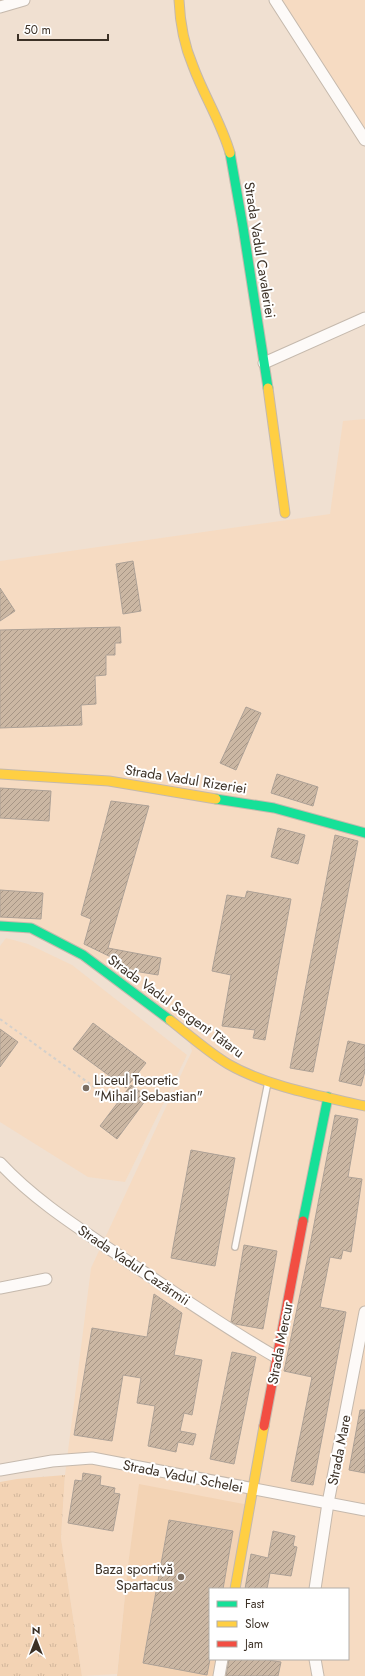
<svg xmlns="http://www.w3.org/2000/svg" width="365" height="1676" font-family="Jost,sans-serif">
	<defs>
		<pattern id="park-tufts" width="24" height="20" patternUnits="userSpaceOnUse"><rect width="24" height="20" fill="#f3d3b4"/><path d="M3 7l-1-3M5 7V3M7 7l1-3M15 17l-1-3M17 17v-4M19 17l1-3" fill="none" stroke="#d1b69b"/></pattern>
		<pattern id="building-hatch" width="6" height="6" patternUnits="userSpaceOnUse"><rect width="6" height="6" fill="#cbb7a3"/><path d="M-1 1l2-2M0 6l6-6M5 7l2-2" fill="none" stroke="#a69585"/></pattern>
	</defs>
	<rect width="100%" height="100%" fill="#f0e0d1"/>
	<g fill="#f6dbc2">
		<polygon points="281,0 365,0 365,132"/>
		<polygon points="365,419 365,1676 217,1676 220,1659 348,1659 348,1589 234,1589 140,1484 128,1565 117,1674 82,1676 61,1538 65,1475 91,1268 192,1051 185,1028 85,950 0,925 0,561 330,514 343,421"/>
		<polygon points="6,938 28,944 72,965 187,1055 125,1182 88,1177 0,1122 0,946"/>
	</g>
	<polygon fill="#f3d3b4" points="139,1484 249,1505 234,1589 210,1589 210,1659 220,1659 217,1676 117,1676 128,1565"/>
	<polygon fill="url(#park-tufts)" points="65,1475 61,1538 82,1676 0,1676 0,1482 17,1479"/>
	<g fill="url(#building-hatch)" stroke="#ada196">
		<polygon points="133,561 141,611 123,614 116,564"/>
		<polygon points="0,588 15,611 0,621"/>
		<polygon points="120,627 121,643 115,643 115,655 106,655 106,675 95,676 96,704 81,705 82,725 0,728 0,630"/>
		<polygon points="246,707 261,713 236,770 220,763"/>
		<polygon points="277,774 318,787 313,806 271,793"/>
		<polygon points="0,788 51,791 49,821 0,818"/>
		<polygon points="111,801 149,806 108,948 161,958 158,975 116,968 114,966 115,959 84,944 91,919 81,915"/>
		<polygon points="278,828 305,835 298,864 271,857"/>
		<polygon points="335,835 358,841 313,1072 290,1068"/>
		<polygon points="0,890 43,893 41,919 0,917"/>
		<polygon points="247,891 291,899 265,1040 253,1038 255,1030 222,1026 231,975 212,971 227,895 245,898"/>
		<polygon points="93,1023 146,1063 126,1088 73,1049"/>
		<polygon points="0,1029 18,1042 0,1067"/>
		<polygon points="348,1041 365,1045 365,1071 361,1086 339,1081"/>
		<polygon points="131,1085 148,1097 117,1139 100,1126"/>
		<polygon points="335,1115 358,1119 348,1177 362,1179 351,1252 343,1250 341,1259 330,1257 320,1307 346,1312 313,1485 291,1481 312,1377 284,1371 307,1261"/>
		<polygon points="191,1150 235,1158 215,1266 171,1258"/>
		<polygon points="244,1245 277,1251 263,1329 235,1324 231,1322"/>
		<polygon points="154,1294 182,1313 174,1355 202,1360 192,1415 184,1413 180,1431 196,1434 193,1445 178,1442 176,1452 148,1446 155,1406 137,1403 141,1378 123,1375 112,1441 74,1435 92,1328 147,1337"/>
		<polygon points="232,1352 256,1357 234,1464 210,1459"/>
		<polygon points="360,1410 365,1410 365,1473 349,1470"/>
		<polygon points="83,1473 101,1476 100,1485 115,1488 114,1493 120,1494 113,1531 68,1523 75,1480 82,1481"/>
		<polygon points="169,1520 233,1531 223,1589 210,1589 210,1659 207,1675 143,1663"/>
		<polygon points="273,1531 295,1536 293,1546 297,1547 291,1576 270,1573 267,1589 245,1589 251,1554 268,1558"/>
		<polygon points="229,1659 262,1659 281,1662 278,1676 226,1676"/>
	</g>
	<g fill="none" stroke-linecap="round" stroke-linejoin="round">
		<defs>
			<polyline id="lane" points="235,1247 268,1082"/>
			<g id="street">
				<polyline points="275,0 365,140"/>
				<polyline points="0,7 24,0"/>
				<polyline points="264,363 365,318"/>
				<path d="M0 1163C38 1204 87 1233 133 1265 180 1296 227 1329 276 1357"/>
				<polyline points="0,1288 46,1279"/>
				<polyline points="0,1470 52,1461 92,1458 365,1510"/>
				<polyline points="315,1589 328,1503 365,1312"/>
				<polyline points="315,1659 318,1676"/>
				<polyline points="219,1676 222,1659"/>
			</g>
			<g id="fast">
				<polyline points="230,153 243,227 268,388"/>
				<polyline points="216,799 274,808 365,833"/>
				<polyline points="0,926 31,928 83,955 170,1020"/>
				<polyline points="303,1221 328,1097"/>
			</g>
			<g id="slow">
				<path d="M179 0C180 23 184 45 193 66 204 96 221 122 230 153"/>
				<polyline points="268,388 285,513"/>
				<polyline points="0,774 109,781 216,799"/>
				<path d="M170 1020C189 1035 208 1052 228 1064 268 1087 321 1096 365 1106"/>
				<polyline points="235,1589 264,1426"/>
			</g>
			<polyline id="jam" points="264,1426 303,1221"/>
		</defs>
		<use href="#lane" stroke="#c5b9ad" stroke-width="8"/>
		<use href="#street" stroke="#c5b9ad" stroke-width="13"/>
		<use href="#fast" stroke="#c5b9ad" stroke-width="11"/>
		<use href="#slow" stroke="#c5b9ad" stroke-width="11"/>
		<use href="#jam" stroke="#c5b9ad" stroke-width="11"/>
		<polyline stroke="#d4d0cb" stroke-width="2" stroke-dasharray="3 3" stroke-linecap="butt" points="0,1019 104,1094"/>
		<use href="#lane" stroke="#fdfaf8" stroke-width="5.5"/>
		<use href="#street" stroke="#fdfaf8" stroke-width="11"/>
		<use href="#fast" stroke="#16e098" stroke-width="9"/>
		<use href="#slow" stroke="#ffcf43" stroke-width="9"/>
		<use href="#jam" stroke="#f24e42" stroke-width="9"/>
	</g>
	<g fill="#7b6e62" stroke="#fff" stroke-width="1.5">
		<circle cx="86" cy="1088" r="4"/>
		<circle cx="181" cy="1577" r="4"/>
	</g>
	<g text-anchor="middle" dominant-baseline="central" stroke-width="4" stroke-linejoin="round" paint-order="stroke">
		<g font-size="14" fill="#3c3126" stroke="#fff">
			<text transform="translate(260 250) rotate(81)">Strada Vadul Cavaleriei</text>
			<text transform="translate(186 779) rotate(9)">Strada Vadul Rizeriei</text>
			<text transform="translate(176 1006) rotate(36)">Strada Vadul Sergent Tătaru</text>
			<text transform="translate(134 1265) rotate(34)">Strada Vadul Cazărmii</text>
			<text transform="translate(280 1343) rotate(-79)">Strada Mercur</text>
			<text transform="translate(339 1450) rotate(-79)">Strada Mare</text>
			<text transform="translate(183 1476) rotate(11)">Strada Vadul Schelei</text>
		</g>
		<g font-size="14" fill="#3c3126" stroke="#fff" text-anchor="start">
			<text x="94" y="1080">Liceul Teoretic<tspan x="94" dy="16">"Mihail Sebastian"</tspan></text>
			<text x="173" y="1569" text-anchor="end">Baza sportivă<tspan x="173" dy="16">Spartacus</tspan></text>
		</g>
	</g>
	<rect x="209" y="1588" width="140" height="72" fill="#ffffff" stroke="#b1ada8"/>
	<rect x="217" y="1601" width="20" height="6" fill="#16e098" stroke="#b1ada8"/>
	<text x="245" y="1608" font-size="12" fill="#3c3126">Fast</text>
	<rect x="217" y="1621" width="20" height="6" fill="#ffcf43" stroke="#b1ada8"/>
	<text x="245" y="1628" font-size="12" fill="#3c3126">Slow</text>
	<rect x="217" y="1641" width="20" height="6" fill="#f24e42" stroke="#b1ada8"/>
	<text x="245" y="1648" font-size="12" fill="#3c3126">Jam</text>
	<g transform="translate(36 1640)" stroke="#ffffff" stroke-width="3" paint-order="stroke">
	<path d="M0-3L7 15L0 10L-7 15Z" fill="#3c3126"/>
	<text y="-6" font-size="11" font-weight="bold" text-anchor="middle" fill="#3c3126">N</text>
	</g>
	<path d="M18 34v6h90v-6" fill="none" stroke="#3c3126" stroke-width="2"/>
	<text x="24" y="34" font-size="12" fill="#3c3126" stroke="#ffffff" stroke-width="3" paint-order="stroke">50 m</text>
</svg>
